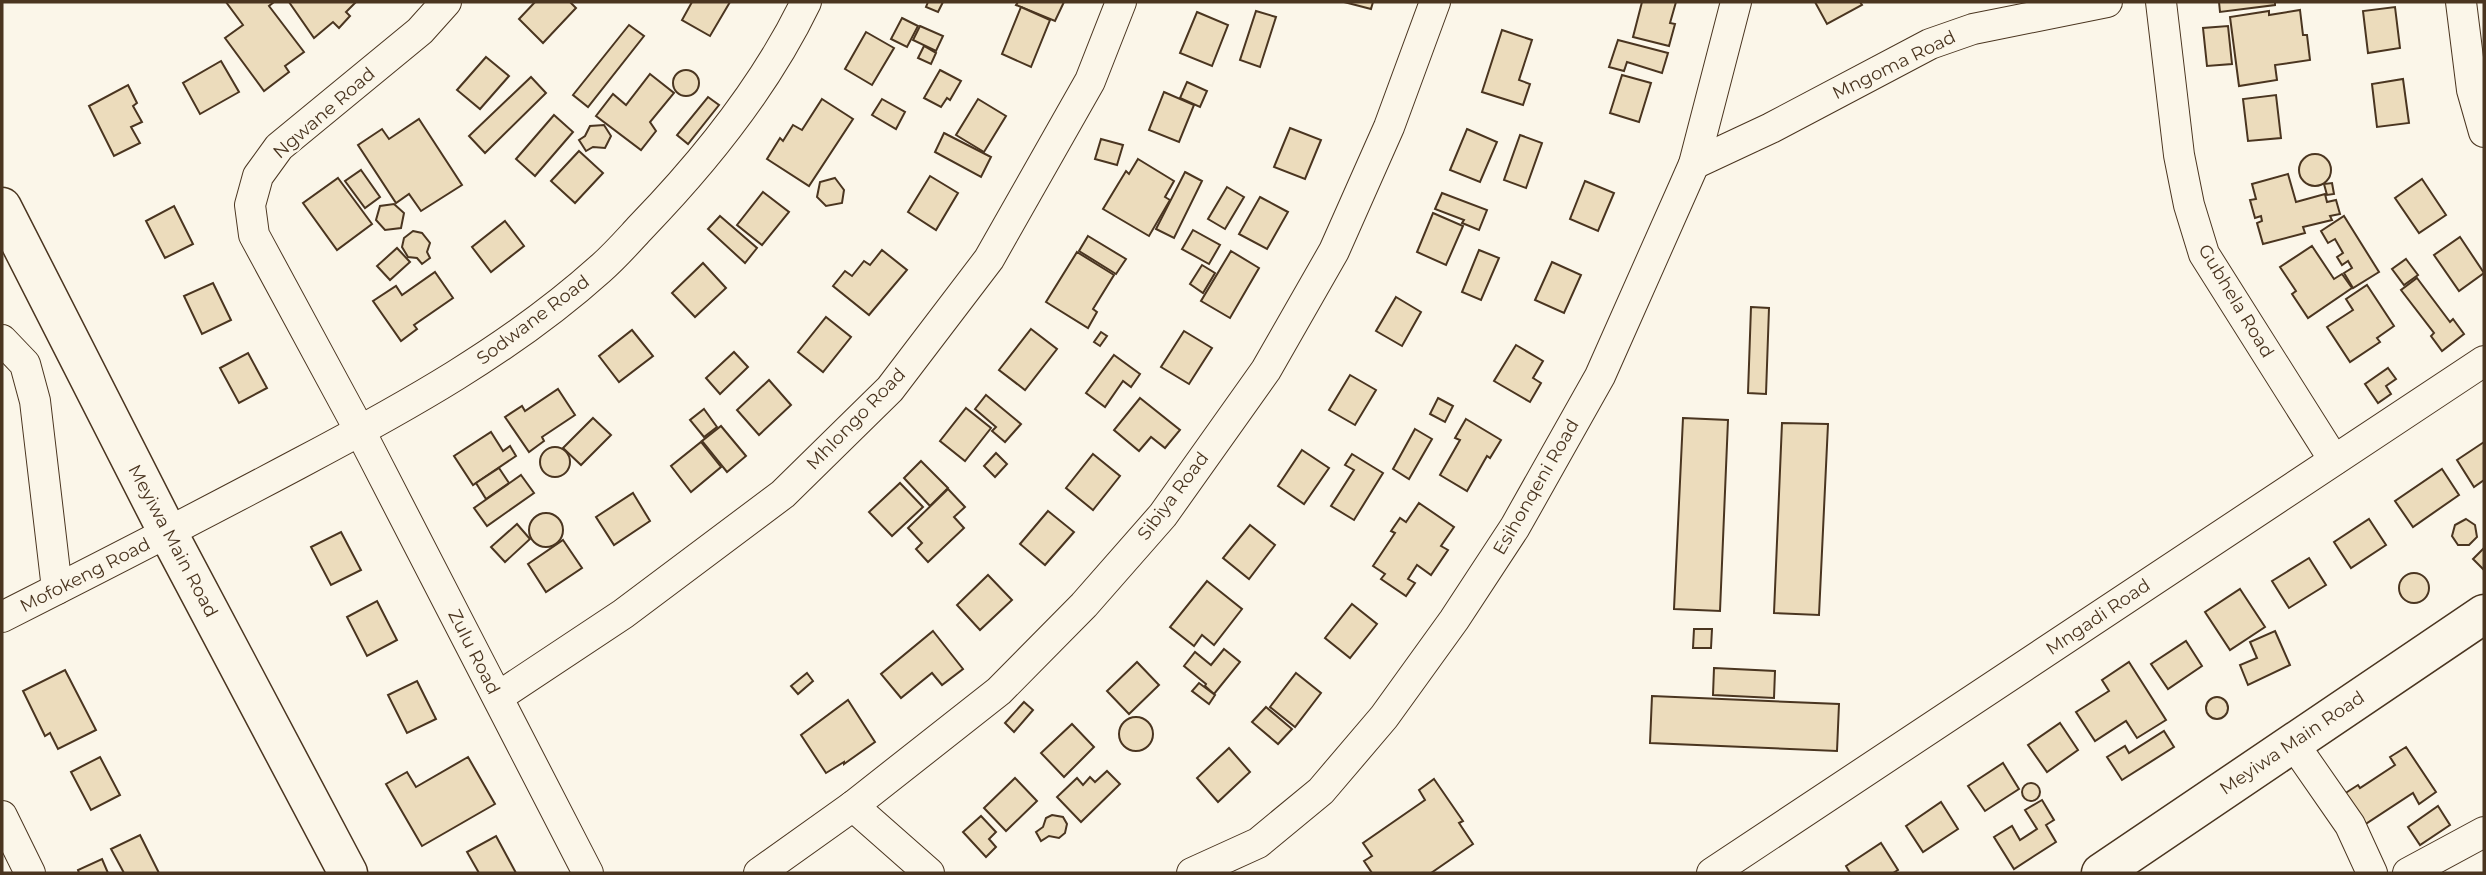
<svg xmlns="http://www.w3.org/2000/svg" width="2486" height="875" font-family="Montserrat,sans-serif">
	<rect width="100%" height="100%" fill="#fbf6e9"/>
	<g fill="#ecdcbc" stroke="#4a3520" stroke-width="2">
		<polygon points="226,2 274,2 269,6 304,52 285,66 289,72 264,91 225,38 243,25"/>
		<polygon points="289,2 356,2 346,12 350,16 339,28 333,22 314,38"/>
		<polygon points="535,2 570,2 576,8 543,43 519,19"/>
		<polygon points="692,2 730,2 710,36 682,20"/>
		<polygon points="928,2 943,2 938,12 926,7"/>
		<polygon points="1018,2 1064,2 1055,21 1016,5"/>
		<polygon points="1344,2 1373,2 1371,9"/>
		<polygon points="1642,2 1676,2 1670,23 1675,24 1669,46 1633,37"/>
		<polygon points="1815,2 1860,2 1862,5 1827,24"/>
		<polygon points="2219,2 2275,2 2275,5 2220,12"/>
		<polygon points="1021,7 1050,20 1031,67 1002,54"/>
		<polygon points="2395,7 2400,48 2368,53 2363,11"/>
		<polygon points="2300,10 2303,35 2307,35 2310,60 2275,65 2277,80 2239,86 2230,17 2269,11 2269,15"/>
		<polygon points="1256,11 1276,17 1260,67 1240,60"/>
		<polygon points="1197,12 1228,25 1212,66 1180,53"/>
		<polygon points="902,18 918,26 907,47 891,39"/>
		<polygon points="629,25 644,36 588,107 573,95"/>
		<polygon points="920,26 943,36 936,51 913,40"/>
		<polygon points="2228,26 2232,64 2207,66 2203,28"/>
		<polygon points="1502,30 1532,40 1519,80 1530,84 1523,105 1482,92"/>
		<polygon points="866,32 894,48 872,85 845,69"/>
		<polygon points="1618,40 1668,53 1662,73 1627,62 1624,71 1609,67"/>
		<polygon points="924,46 936,53 931,64 918,58"/>
		<polygon points="486,57 509,76 480,109 457,90"/>
		<polygon points="221,61 239,92 200,114 183,83"/>
		<polygon points="940,70 961,81 950,100 947,98 941,107 924,98"/>
		<circle cx="686" cy="83" r="13"/>
		<polygon points="650,74 674,93 650,122 656,131 641,150 596,116 613,94 626,105"/>
		<polygon points="1622,75 1651,83 1639,122 1610,113"/>
		<polygon points="531,77 546,93 485,153 469,136"/>
		<polygon points="2403,79 2409,123 2377,127 2372,84"/>
		<polygon points="1187,82 1207,91 1200,107 1180,98"/>
		<polygon points="128,85 137,103 133,106 142,122 131,127 140,143 114,156 89,106"/>
		<polygon points="1164,92 1194,105 1179,142 1149,130"/>
		<polygon points="2276,95 2281,138 2248,141 2243,99"/>
		<polygon points="708,97 719,105 688,144 677,135"/>
		<polygon points="822,99 853,119 809,186 767,159 780,138 783,141 793,125 802,130"/>
		<polygon points="882,99 905,112 896,129 872,115"/>
		<polygon points="978,99 1006,116 984,152 956,135"/>
		<polygon points="554,115 573,132 535,176 516,159"/>
		<polygon points="419,119 462,185 421,211 409,194 396,203 358,145 382,129 389,139"/>
		<polygon points="604,125 611,136 605,148 593,147 586,151 579,140 585,136 590,126"/>
		<polygon points="1290,128 1321,140 1305,179 1274,167"/>
		<polygon points="1467,129 1497,142 1480,182 1450,170"/>
		<polygon points="944,133 991,157 981,177 935,152"/>
		<polygon points="1520,135 1542,143 1526,188 1504,180"/>
		<polygon points="1101,139 1123,145 1117,165 1095,159"/>
		<polygon points="579,151 603,173 575,203 551,181"/>
		<circle cx="2315" cy="170" r="16"/>
		<polygon points="1138,159 1174,181 1165,197 1170,200 1149,236 1103,209 1126,171 1129,174"/>
		<polygon points="361,170 380,197 365,208 345,181"/>
		<polygon points="1185,172 1202,181 1174,238 1156,229"/>
		<polygon points="2288,174 2296,202 2325,194 2327,202 2336,200 2340,214 2330,216 2332,220 2303,227 2305,233 2263,244 2257,223 2262,221 2261,216 2255,218 2250,200 2256,199 2252,184"/>
		<polygon points="930,176 958,193 936,230 908,212"/>
		<polygon points="338,178 372,224 337,250 303,203"/>
		<polygon points="835,178 844,190 842,203 826,206 817,197 820,182"/>
		<polygon points="2422,179 2446,215 2419,233 2395,198"/>
		<polygon points="1585,181 1614,193 1598,231 1570,219"/>
		<polygon points="2332,183 2334,194 2327,195 2324,184"/>
		<polygon points="1227,187 1244,197 1225,229 1208,219"/>
		<polygon points="763,192 789,212 762,245 737,225"/>
		<polygon points="1442,193 1487,210 1479,230 1462,223 1464,220 1435,209"/>
		<polygon points="1260,197 1288,212 1267,249 1239,234"/>
		<polygon points="394,204 404,213 401,228 385,230 376,220 380,206"/>
		<polygon points="174,206 193,244 165,258 146,221"/>
		<polygon points="1433,213 1463,226 1446,265 1417,252"/>
		<polygon points="720,216 757,248 745,263 708,229"/>
		<polygon points="2344,216 2379,272 2353,288 2344,273 2352,268 2348,261 2342,265 2337,257 2343,253 2335,239 2328,243 2321,231"/>
		<polygon points="505,221 524,246 491,272 472,247"/>
		<polygon points="1193,230 1220,245 1209,264 1182,249"/>
		<polygon points="413,231 422,233 430,243 427,252 430,258 422,264 417,258 408,257 402,247 404,238"/>
		<polygon points="1088,236 1126,259 1116,274 1079,251"/>
		<polygon points="2460,237 2484,273 2459,291 2434,255"/>
		<polygon points="2312,246 2334,279 2342,274 2352,288 2308,318 2292,294 2296,291 2280,267"/>
		<polygon points="397,248 410,262 390,280 377,266"/>
		<polygon points="882,250 907,270 869,315 833,286 845,271 852,276 864,261 870,265"/>
		<polygon points="1479,250 1499,258 1481,300 1462,292"/>
		<polygon points="1231,251 1259,268 1230,318 1201,301"/>
		<polygon points="1077,252 1114,275 1093,309 1097,312 1088,328 1046,302"/>
		<polygon points="2406,259 2418,275 2404,285 2392,269"/>
		<polygon points="1552,262 1581,275 1564,313 1535,300"/>
		<polygon points="703,263 726,288 695,317 672,293"/>
		<polygon points="1202,265 1215,273 1203,293 1190,284"/>
		<polygon points="435,272 453,298 414,325 417,329 401,341 373,301 396,286 402,295"/>
		<polygon points="2417,278 2450,322 2453,319 2464,334 2442,351 2431,336 2434,333 2401,290"/>
		<polygon points="213,283 231,320 202,334 184,296"/>
		<polygon points="2367,285 2394,326 2377,338 2380,342 2350,362 2327,327 2353,310 2346,299"/>
		<polygon points="1396,297 1421,312 1402,346 1376,331"/>
		<polygon points="1751,307 1769,308 1766,394 1748,393"/>
		<polygon points="826,317 851,337 823,372 798,352"/>
		<polygon points="1031,329 1057,349 1025,390 999,370"/>
		<polygon points="632,330 653,356 619,382 599,356"/>
		<polygon points="1184,331 1212,348 1189,384 1161,367"/>
		<polygon points="1101,332 1107,336 1100,346 1094,342"/>
		<polygon points="1516,345 1543,361 1533,378 1541,383 1530,402 1494,381"/>
		<polygon points="734,352 748,367 720,394 706,378"/>
		<polygon points="248,353 267,388 239,403 220,368"/>
		<polygon points="1114,355 1140,374 1131,387 1123,381 1105,407 1086,393"/>
		<polygon points="2388,368 2396,379 2386,386 2391,394 2378,403 2365,384"/>
		<polygon points="1350,375 1376,390 1355,425 1329,410"/>
		<polygon points="769,380 791,405 759,435 737,410"/>
		<polygon points="558,389 575,415 542,437 544,441 529,452 505,417 522,406 525,411"/>
		<polygon points="986,395 1021,424 1005,442 992,431 996,427 975,409"/>
		<polygon points="1140,398 1180,430 1165,448 1151,437 1139,451 1114,430"/>
		<polygon points="1438,398 1453,406 1445,422 1430,414"/>
		<polygon points="966,408 991,428 965,461 940,441"/>
		<polygon points="704,409 717,427 704,437 690,420"/>
		<polygon points="593,418 611,435 581,465 563,448"/>
		<polygon points="1683,418 1728,420 1720,611 1674,609"/>
		<polygon points="1466,419 1501,440 1490,458 1487,456 1467,491 1440,475 1460,440 1455,438"/>
		<polygon points="1782,423 1828,424 1819,615 1774,613"/>
		<polygon points="721,426 746,456 727,472 702,441"/>
		<polygon points="1415,429 1432,439 1409,479 1393,469"/>
		<polygon points="491,432 503,451 510,446 516,456 473,485 454,456"/>
		<polygon points="701,442 721,467 691,492 671,466"/>
		<polygon points="2484,442 2484,480 2474,487 2457,460"/>
		<circle cx="555" cy="462" r="15"/>
		<polygon points="1302,450 1329,468 1304,504 1278,486"/>
		<polygon points="996,453 1007,464 995,477 984,466"/>
		<polygon points="1093,454 1120,476 1093,510 1066,488"/>
		<polygon points="1352,454 1383,473 1354,520 1331,506 1354,470 1345,465"/>
		<polygon points="921,461 948,488 930,506 904,478"/>
		<polygon points="499,468 509,483 486,499 476,483"/>
		<polygon points="2442,469 2459,495 2413,527 2395,501"/>
		<polygon points="521,475 534,493 487,526 474,508"/>
		<polygon points="900,483 923,507 892,536 869,512"/>
		<polygon points="948,489 965,507 954,517 964,528 928,562 916,549 922,543 908,528"/>
		<polygon points="633,493 650,521 614,545 596,517"/>
		<polygon points="1419,503 1454,527 1441,546 1448,550 1431,575 1417,565 1408,579 1415,583 1406,596 1381,579 1385,574 1373,566 1395,533 1391,531 1400,518 1406,522"/>
		<polygon points="1048,511 1074,532 1045,565 1020,544"/>
		<circle cx="546" cy="530" r="17"/>
		<polygon points="2369,519 2386,545 2351,568 2334,542"/>
		<polygon points="2466,519 2475,525 2477,537 2469,545 2458,545 2452,536 2455,525"/>
		<polygon points="517,524 530,539 505,562 491,547"/>
		<polygon points="1250,525 1275,545 1249,579 1223,558"/>
		<polygon points="341,532 361,570 331,585 311,547"/>
		<polygon points="563,540 582,568 546,592 528,564"/>
		<polygon points="2484,548 2484,570 2473,559"/>
		<polygon points="2309,558 2326,585 2289,608 2272,581"/>
		<circle cx="2414" cy="588" r="15"/>
		<polygon points="988,575 1012,600 980,630 957,605"/>
		<polygon points="1207,581 1242,609 1214,645 1202,635 1194,646 1170,627"/>
		<polygon points="2240,589 2265,627 2230,650 2205,612"/>
		<polygon points="377,601 397,640 367,656 347,617"/>
		<polygon points="1352,604 1377,624 1350,658 1325,638"/>
		<polygon points="1694,629 1712,629 1711,648 1693,648"/>
		<polygon points="933,631 963,669 942,685 932,673 901,698 881,674"/>
		<polygon points="2275,631 2290,665 2248,685 2240,665 2257,658 2250,642"/>
		<polygon points="2186,641 2202,666 2168,689 2151,664"/>
		<polygon points="1224,649 1240,662 1214,694 1205,686 1206,684 1184,666 1195,652 1211,665"/>
		<polygon points="1137,662 1159,685 1129,714 1107,691"/>
		<polygon points="2129,662 2166,720 2137,738 2126,721 2095,741 2076,712 2109,691 2102,680"/>
		<polygon points="1714,668 1775,671 1774,698 1713,695"/>
		<polygon points="65,670 96,730 58,749 50,733 45,736 23,691"/>
		<polygon points="807,673 813,681 798,694 791,686"/>
		<polygon points="1296,673 1321,693 1295,727 1270,707"/>
		<polygon points="417,681 436,719 407,733 388,695"/>
		<polygon points="1199,683 1215,695 1209,704 1192,691"/>
		<polygon points="1652,696 1839,704 1837,751 1650,743"/>
		<circle cx="2217" cy="708" r="11"/>
		<polygon points="848,700 875,742 844,764 844,762 826,773 801,735"/>
		<polygon points="1024,702 1033,710 1014,732 1005,723"/>
		<polygon points="1266,707 1292,729 1278,744 1252,722"/>
		<circle cx="1136" cy="734" r="17"/>
		<polygon points="2060,723 2078,750 2047,772 2028,745"/>
		<polygon points="1072,724 1094,747 1064,777 1041,753"/>
		<polygon points="2164,731 2174,747 2122,780 2107,757 2125,746 2129,753"/>
		<polygon points="2406,747 2436,792 2419,804 2413,793 2364,825 2344,794 2358,785 2360,788 2395,765 2390,757"/>
		<polygon points="1229,748 1250,772 1218,802 1197,778"/>
		<polygon points="100,757 120,795 91,810 71,772"/>
		<polygon points="468,757 495,804 422,846 386,784 407,772 416,787"/>
		<polygon points="2003,763 2019,789 1985,811 1968,786"/>
		<polygon points="1107,771 1120,784 1081,822 1057,797 1077,778 1083,785 1090,777 1095,782"/>
		<polygon points="1015,778 1037,801 1006,831 984,808"/>
		<polygon points="1434,779 1463,821 1459,823 1473,844 1431,873 1372,873 1364,861 1372,856 1363,843 1425,800 1419,790"/>
		<circle cx="2031" cy="792" r="9"/>
		<polygon points="2042,800 2054,820 2046,825 2056,842 2014,869 1994,837 2012,826 2020,840 2037,829 2025,810"/>
		<polygon points="1941,802 1958,829 1923,852 1906,826"/>
		<polygon points="2438,806 2450,825 2420,845 2408,827"/>
		<polygon points="1052,815 1063,817 1067,824 1065,833 1059,838 1049,836 1041,841 1036,832 1043,827 1046,818"/>
		<polygon points="981,816 996,832 989,839 996,847 986,857 963,832"/>
		<polygon points="140,835 159,873 124,873 111,849"/>
		<polygon points="496,836 516,873 479,873 467,852"/>
		<polygon points="1881,843 1898,870 1893,873 1850,873 1846,866"/>
		<polygon points="102,859 108,873 79,873 78,870"/>
	</g>
	<g fill="none" stroke-linecap="round" stroke-linejoin="round">
		<defs>
			<g id="street">
				<polyline points="446,2 420,31 279,147 258,176 250,205 254,235 360,431 588,873"/>
				<polyline points="2161,2 2179,155 2189,205 2204,254 2334,460"/>
				<polyline points="2461,2 2472,90 2484,132"/>
				<polyline points="1694,164 1771,128 1930,44 1973,29 2107,2"/>
				<polyline points="2,340 25,364 35,401 57,589"/>
				<path d="M2 617C101 567 200 516 298 464 404 408 511 349 600 269 615 256 628 241 641 227 705 161 766 85 806 2"/>
				<polyline points="498,697 623,614 783,494 890,389 989,259 1090,81 1121,2"/>
				<polyline points="2293,743 2350,825 2372,873"/>
				<polyline points="853,806 929,873"/>
				<polyline points="2,816 30,873"/>
				<polyline points="759,873 853,806 999,691 1084,605 1163,515 1266,370 1334,251 1389,127 1435,2"/>
				<polyline points="1192,873 1258,843 1321,791 1384,717 1454,620 1515,527 1600,376 1683,189 1694,164 1736,2"/>
				<polyline points="1712,873 2484,361"/>
				<polyline points="2408,873 2484,832"/>
			</g>
			<g id="secondary">
				<polyline points="2,207 168,533 348,873"/>
				<polyline points="2101,873 2484,614"/>
			</g>
		</defs>
		<use href="#street" stroke="#4a3520" stroke-width="32"/>
		<use href="#secondary" stroke="#4a3520" stroke-width="41"/>
		<use href="#street" stroke="#fbf6e9" stroke-width="30"/>
		<use href="#secondary" stroke="#fbf6e9" stroke-width="38"/>
	</g>
	<g text-anchor="middle" dominant-baseline="central" stroke-width="5" stroke-linejoin="round" paint-order="stroke">
		<g font-size="18" fill="#4a3520" stroke="#fbf6e9">
			<text transform="translate(1894 65) rotate(-26)">Mngoma Road</text>
			<text transform="translate(324 113) rotate(-41)">Ngwane Road</text>
			<text transform="translate(2236 301) rotate(59)">Gubhela Road</text>
			<text transform="translate(533 320) rotate(-37)">Sodwane Road</text>
			<text transform="translate(856 419) rotate(-46)">Mhlongo Road</text>
			<text transform="translate(1536 487) rotate(-60)">Esihonqeni Road</text>
			<text transform="translate(1173 496) rotate(-53)">Sibiya Road</text>
			<text transform="translate(173 541) rotate(62)">Meyiwa Main Road</text>
			<text transform="translate(85 575) rotate(-27)">Mofokeng Road</text>
			<text transform="translate(2098 617) rotate(-34)">Mngadi Road</text>
			<text transform="translate(474 652) rotate(63)">Zulu Road</text>
			<text transform="translate(2292 743) rotate(-34)">Meyiwa Main Road</text>
		</g>
	</g>
	<rect width="2486" height="875" fill="none" stroke="#4a3520" stroke-width="7"/>
</svg>
